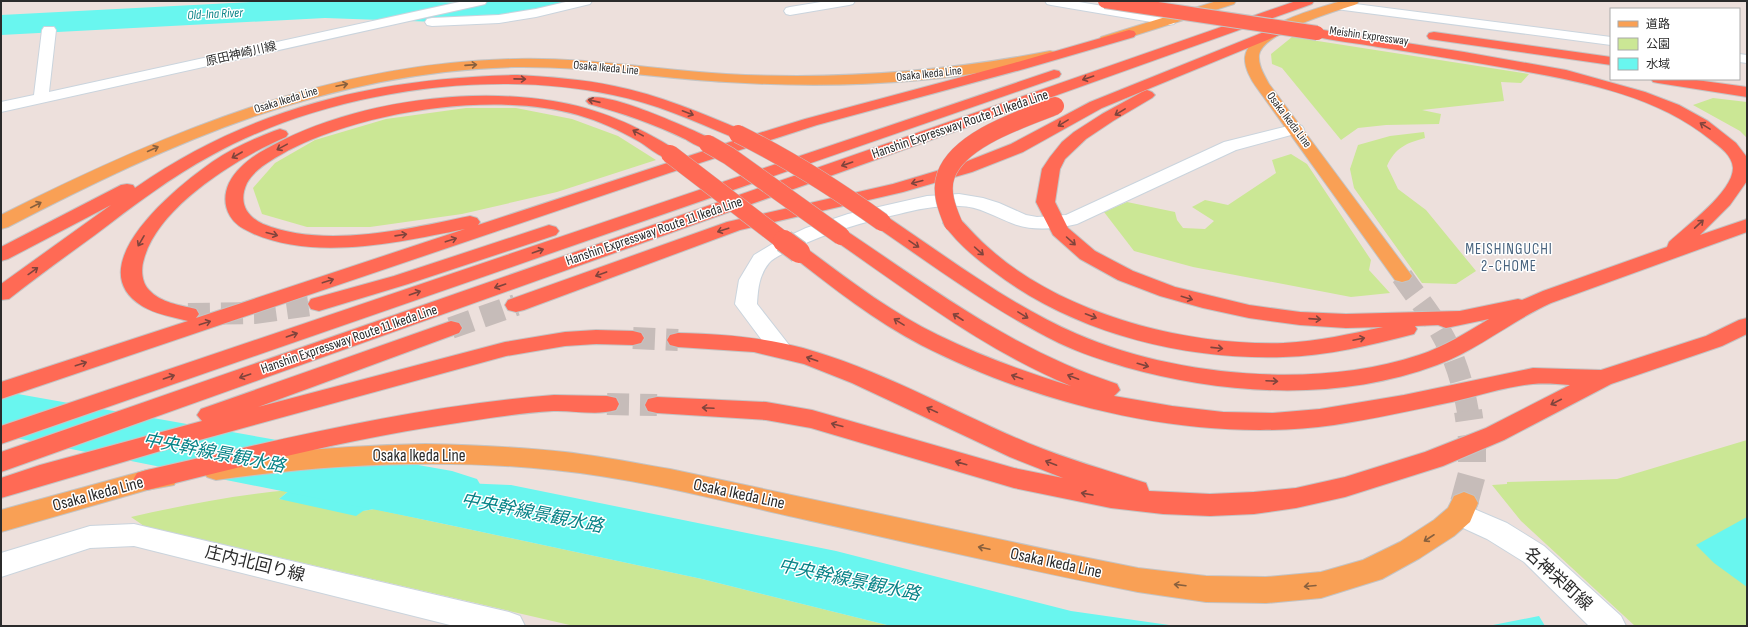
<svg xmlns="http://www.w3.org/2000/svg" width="1748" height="627" font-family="'Sofia Sans Condensed','Noto Sans JP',sans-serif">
	<rect width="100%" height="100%" fill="#ede0dc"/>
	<g fill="#cbe795">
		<polygon points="1292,37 1529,74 1521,83 1501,82 1504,101 1422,110 1441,114 1439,124 1386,125 1358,128 1341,140 1282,68 1272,64 1271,54"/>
		<polygon points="1713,98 1747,102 1747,138 1740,131 1693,105"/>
		<polygon points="466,108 516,108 572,119 618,136 656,160 557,192 462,214 370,227 307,227 262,214 253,188 275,163 315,140 386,119"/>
		<path d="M1424 132 1425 138C1406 143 1395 148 1387 166L1398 189 1426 210 1476 271 1456 284 1422 283 1354 188 1350 169 1358 145 1390 136Z"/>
		<polygon points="1291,154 1307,164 1371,260 1369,270 1390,293 1351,297 1193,267 1134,251 1104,212 1127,202 1175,212 1177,220 1183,228 1205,229 1214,221 1192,207 1205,200 1228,205 1276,173 1272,160"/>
		<polygon points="1747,440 1747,626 1635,626 1521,521 1492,485 1507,484 1507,482 1617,479"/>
		<path d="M290 490 279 499 363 511 374 509 702 579 891 626H574L144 526 131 517C184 505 236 495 290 490Z"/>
	</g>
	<g fill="#69f6ef">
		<polygon points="439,482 511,485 836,551 1071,611 1176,626 891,626 702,579 374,509 363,511 356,516 279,499 290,490 340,484"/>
		<polygon points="1747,517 1747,587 1714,563 1696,545"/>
		<polygon points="1539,616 1545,626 1488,626"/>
	</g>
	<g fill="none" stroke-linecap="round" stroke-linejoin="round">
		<g fill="#69f6ef" fill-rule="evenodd">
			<polygon points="270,1 406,1 466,3 497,1 565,1 560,8 526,17 466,23 325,18 1,35 1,15"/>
			<polygon points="1,391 452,471 477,479 488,498 477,517 452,525 1,435"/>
		</g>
		<path stroke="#c6bcb9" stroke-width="22" stroke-dasharray="22 11" stroke-linecap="butt" d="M1402 276C1414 294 1428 310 1439 329 1454 354 1463 383 1468 412"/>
		<polyline stroke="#c6bcb9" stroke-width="28" stroke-dasharray="28 14" stroke-linecap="butt" points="1464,503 1472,474 1472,438 1468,411"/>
		<g stroke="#c6bcb9" stroke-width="22" stroke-dasharray="22 11" stroke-linecap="butt">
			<polyline points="188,314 254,313 319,304"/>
			<polyline points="451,328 516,305"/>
			<polyline points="633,338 678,340"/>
			<polyline points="607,404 657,405"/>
		</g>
		<defs>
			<g id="minor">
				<polygon points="464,1 487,1 485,4 481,5 1,112 1,102 34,95 42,30 44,27 54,27 56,30 49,92"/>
				<polygon points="570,1 592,1 590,4 536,17 499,23 432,26 427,25 425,22 427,19 432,18 499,15 536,9"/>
				<polygon points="827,1 855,1 853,4 849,5 790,15 786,14 784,11 786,8 790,7"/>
				<polygon points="1045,1 1073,1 1169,17 1174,18 1176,21 1174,24 1169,25 1051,5 1047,4"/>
				<polygon points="1340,2 1611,37 1611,45 1336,9 1334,6 1336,3"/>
				<polygon points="1739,54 1747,55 1747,63 1739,62"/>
				<path d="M1296 124 1302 126 1304 129 1302 132 1236 150 1077 224C1057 229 1033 231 1014 224 995 217 979 206 959 206 939 205 919 209 899 214 863 222 829 232 795 248 787 252 774 257 769 263 759 275 758 289 757 304L793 350 789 355 781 357 773 355 735 304 739 280 754 255 774 243 806 228 848 214 927 196 959 194 983 198 999 203 1026 215 1037 217 1066 215 1224 142Z"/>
				<polygon points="1460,503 1507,523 1544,546 1621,616 1626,626 1589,626 1524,562 1487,539 1450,522 1446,514 1450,506"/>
				<polygon points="134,524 509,612 520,616 525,626 454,626 134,546 90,548 1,577 1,553 90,526"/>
			</g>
			<g id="major">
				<polygon points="1217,1 1236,1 1234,4 1111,43 1101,43 1099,40 1101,37"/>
				<path d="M1341 1H1359L1357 4C1336 11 1263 32 1259 55 1258 66 1265 76 1269 84L1412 276 1409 280 1402 282 1395 280 1257 88C1251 80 1244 67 1245 57 1249 26 1316 9 1341 1Z"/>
				<path d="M1050 51 1055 52 1057 55 1055 58C948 84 835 89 726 82 656 78 586 66 515 67 327 72 172 142 8 227L1 229V215C164 133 329 63 515 59 586 57 656 70 726 74 835 80 943 72 1050 51Z"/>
				<path d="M425 444C472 445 519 447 565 452 600 456 635 463 670 469L1068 554 1138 568 1206 576 1266 577 1321 572 1363 560 1400 542 1434 520 1448 508 1454 496 1464 492 1474 496 1478 503 1470 522 1454 536 1420 558 1382 579 1321 598 1266 603 1206 602 1138 592C1021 569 905 542 789 516 711 498 633 478 554 470 441 458 328 464 216 480L207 477 203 470 207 463C228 457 251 455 273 453 324 448 374 445 425 444Z"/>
				<polygon points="164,468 174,471 178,478 174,485 147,490 1,532 1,510 147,470"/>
			</g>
			<g id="highway">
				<polygon points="1296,1 1314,1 1312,4 1,472 1,452"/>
				<polygon points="1279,26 1284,27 1286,30 1284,33 1102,108 1023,152 972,172 903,192 740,230 524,310 516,312 508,310 505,305 508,300 727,222 893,184 960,164 1011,144 1090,102"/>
				<path d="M1317 29 1464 52 1566 70 1645 92 1679 105 1708 121 1736 143 1746 156 1747 181 1730 205 1700 235 1747 219V232L1551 303C1511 321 1478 350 1437 365 1338 402 1225 395 1125 367 1102 360 1080 353 1059 343 994 311 935 267 875 226L872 222 875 218 882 216 889 218C950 259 1010 305 1077 334 1177 377 1316 389 1419 355 1444 347 1467 332 1489 319L1446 328 1438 325 1415 326 1417 329 1414 334C1372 345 1327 356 1283 357 1183 360 1074 333 993 271 975 258 956 242 943 223L946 219 953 217 960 219C970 229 979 240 990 249 1064 315 1187 346 1284 343 1318 341 1351 334 1383 327L1346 328 1300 325 1249 318 1203 308 1160 296 1118 280 1080 259 1053 235 1036 202 1042 169 1050 157 1062 142 1074 132 1102 114 1142 92 1147 90 1152 92 1155 95 1152 98 1113 121 1086 139 1065 159 1060 169 1055 202 1068 228 1095 251 1133 271 1175 287 1249 305 1300 312 1346 314 1460 311 1518 299 1522 300 1543 291 1667 247 1669 242C1686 226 1733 192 1733 168 1732 155 1720 147 1711 140 1656 95 1580 81 1512 69 1467 61 1423 54 1378 47 1356 43 1334 41 1312 36L1310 33 1312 30Z"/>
				<path d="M1129 30 1134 31 1136 34 1134 37 1024 69 817 125 669 173 1 399V382L188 321C172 317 155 314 142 306 77 266 179 185 212 162 231 149 253 139 274 131L280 129 286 131 288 134 286 137C239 157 158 206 144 259 141 268 141 282 149 290 161 303 180 305 196 309L199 314 196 318 465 229C400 242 317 261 254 234 244 229 236 226 230 216 224 206 224 194 229 183 239 163 261 151 281 141 359 102 467 87 553 101 598 108 638 126 676 150L679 154 676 158C672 159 669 159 666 158 656 155 647 146 638 141 619 130 599 121 578 115 493 91 367 111 289 150 275 158 255 168 247 183 238 202 246 216 263 224 324 249 408 229 470 216L477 218 480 222 478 225 710 149C701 149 692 143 685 139 654 124 622 113 589 104L586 101 589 98C610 92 691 129 714 140L716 144 714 147 805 119 1014 63Z"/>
				<polygon points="1434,32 1611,57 1611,65 1429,39 1427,36 1429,33"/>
				<polygon points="1054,70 1059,71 1061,74 1059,77 1,444 1,426"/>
				<path d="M517 75C549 77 582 79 614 86 659 95 702 113 744 131L746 134 744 137 738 139 732 137C694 121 654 103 613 95 487 68 326 92 212 155 171 177 133 206 95 235 66 256 37 277 9 299L1 300V284L111 205 8 259 1 261V247L121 185 127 184 133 185 135 188C251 107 377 78 517 75Z"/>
				<polygon points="1651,79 1689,79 1747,87 1747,97 1658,83 1653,82"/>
				<polygon points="549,225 556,227 559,231 556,235 408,284 319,311 311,309 308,304 311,299 394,276"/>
				<path d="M841 230 848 232C936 291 1015 351 1117 384L1120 390 1114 396 1172 406 1223 412 1273 413 1320 409 1404 395 1533 368 1601 370 1706 336 1739 320 1747 318V334L1722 346 1611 384 1504 440 1443 466 1345 497 1296 508 1254 514 1210 516 1163 514 1111 508 1014 488 811 428 766 420 657 413 648 411 645 405 648 399 657 397 766 402 812 410 1014 468 1063 478 1010 457 852 383 804 364 754 352 678 347 670 345 667 340 670 335 678 333C721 334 762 337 803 348 882 370 954 412 1028 443 1067 459 1106 470 1146 483L1149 491 1210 494 1254 492 1296 488 1345 477 1425 452 1486 428 1570 385C1558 384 1545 383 1533 384 1509 386 1477 396 1452 402 1413 410 1374 419 1334 425 1199 444 1042 407 921 345 875 321 833 288 792 256L789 252 792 248 799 246 806 248C848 279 890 312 938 335 981 356 1025 372 1071 386 984 350 911 293 834 240L831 236 834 232Z"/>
				<polygon points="451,321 459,323 462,328 459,333 258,407 505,342 565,332 596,330 633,331 641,333 644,338 641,343 633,345 596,344 565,346 506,356 174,447 1,498 1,478 40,465 202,421 197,415 201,409"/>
				<path d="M554 395 607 396 616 398 619 404 616 410C596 416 573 410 553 411 520 413 489 418 457 423 352 438 249 465 147 490L137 487 133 480 137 473 147 470C282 439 416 406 554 395Z"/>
			</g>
		</defs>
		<use href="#minor" stroke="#cad4dd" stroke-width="2"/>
		<use href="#major" stroke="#c4c4c4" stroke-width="2"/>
		<use href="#highway" stroke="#c4c4c4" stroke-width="2"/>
		<use href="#minor" fill="#fff" fill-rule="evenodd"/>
		<use href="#major" fill="#f9a055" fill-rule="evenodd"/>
		<use href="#highway" fill="#ff6a55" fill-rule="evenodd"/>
		<defs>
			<g id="highway-bridge-far2">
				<polyline points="1105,1 1317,33"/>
				<polyline points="1053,107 1055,106"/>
			</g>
			<g id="highway-bridge-far1">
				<path d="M738 134C789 159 836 189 882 222"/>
				<polyline points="708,144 729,156 841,236"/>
				<polyline points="670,154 785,242"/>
				<path d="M953 223C947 209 940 191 946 175 959 139 1022 119 1055 106"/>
			</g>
			<polyline id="highway-bridge" points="784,241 799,252"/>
		</defs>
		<use href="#highway-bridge-far2" stroke="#c4c4c4" stroke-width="16" stroke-linecap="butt"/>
		<use href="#highway-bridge-far1" stroke="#c4c4c4" stroke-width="19" stroke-linecap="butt"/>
		<use href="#highway-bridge" stroke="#c4c4c4" stroke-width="24" stroke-linecap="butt"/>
		<use href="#highway-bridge-far2" stroke="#ff6a55" stroke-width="14"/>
		<use href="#highway-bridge-far1" stroke="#ff6a55" stroke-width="18"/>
		<use href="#highway-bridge" stroke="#ff6a55" stroke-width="22"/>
	</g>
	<defs><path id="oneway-shaft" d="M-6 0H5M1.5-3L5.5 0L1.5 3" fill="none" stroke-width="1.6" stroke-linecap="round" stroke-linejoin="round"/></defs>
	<g stroke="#88603e">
		<use href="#oneway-shaft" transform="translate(471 65) rotate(-4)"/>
		<use href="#oneway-shaft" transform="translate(342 85) rotate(-12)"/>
		<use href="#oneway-shaft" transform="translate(153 149) rotate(-24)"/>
		<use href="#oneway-shaft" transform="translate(36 205) rotate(-27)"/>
		<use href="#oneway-shaft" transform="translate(1429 538) rotate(147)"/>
		<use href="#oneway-shaft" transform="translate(984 548) rotate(-168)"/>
		<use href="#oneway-shaft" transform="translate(1180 585) rotate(-173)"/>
		<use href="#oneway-shaft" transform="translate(1310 586) rotate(175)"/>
	</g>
	<g stroke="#80443c">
		<use href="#oneway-shaft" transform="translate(1088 78) rotate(161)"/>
		<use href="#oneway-shaft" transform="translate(520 79) rotate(1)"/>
		<use href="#oneway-shaft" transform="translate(594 101) rotate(-167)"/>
		<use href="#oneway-shaft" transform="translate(1120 112) rotate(149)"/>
		<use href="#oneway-shaft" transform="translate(688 113) rotate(21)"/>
		<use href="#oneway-shaft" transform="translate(1063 123) rotate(149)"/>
		<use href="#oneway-shaft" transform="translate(1705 126) rotate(-148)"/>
		<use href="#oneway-shaft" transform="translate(638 133) rotate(-151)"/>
		<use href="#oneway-shaft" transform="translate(282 147) rotate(151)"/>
		<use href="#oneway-shaft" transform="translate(237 155) rotate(150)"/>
		<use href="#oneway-shaft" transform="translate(847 164) rotate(161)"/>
		<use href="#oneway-shaft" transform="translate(917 182) rotate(165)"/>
		<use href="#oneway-shaft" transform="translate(1699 224) rotate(-43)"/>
		<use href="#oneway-shaft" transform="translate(723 230) rotate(162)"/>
		<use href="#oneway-shaft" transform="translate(272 234) rotate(15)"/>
		<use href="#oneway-shaft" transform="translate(401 235) rotate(-8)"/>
		<use href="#oneway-shaft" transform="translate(451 240) rotate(-18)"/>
		<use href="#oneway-shaft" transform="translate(141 241) rotate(120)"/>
		<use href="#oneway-shaft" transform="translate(1071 241) rotate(42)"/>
		<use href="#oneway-shaft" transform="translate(914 244) rotate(34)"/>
		<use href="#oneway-shaft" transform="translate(538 251) rotate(-19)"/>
		<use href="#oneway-shaft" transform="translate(979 251) rotate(42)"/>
		<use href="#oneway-shaft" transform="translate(33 271) rotate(-36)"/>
		<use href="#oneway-shaft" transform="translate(601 274) rotate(160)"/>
		<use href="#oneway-shaft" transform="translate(328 281) rotate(-18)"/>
		<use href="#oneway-shaft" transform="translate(500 286) rotate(161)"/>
		<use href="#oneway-shaft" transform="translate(415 293) rotate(-19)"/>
		<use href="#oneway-shaft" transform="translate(1187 298) rotate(17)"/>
		<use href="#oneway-shaft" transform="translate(1023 315) rotate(31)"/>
		<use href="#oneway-shaft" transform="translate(1091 316) rotate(21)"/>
		<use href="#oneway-shaft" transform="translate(958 317) rotate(-147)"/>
		<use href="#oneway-shaft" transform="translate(1315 319) rotate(4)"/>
		<use href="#oneway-shaft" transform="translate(899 322) rotate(-148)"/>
		<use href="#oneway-shaft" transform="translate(205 323) rotate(-18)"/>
		<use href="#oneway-shaft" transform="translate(292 335) rotate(-19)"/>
		<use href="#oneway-shaft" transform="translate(1359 339) rotate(-12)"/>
		<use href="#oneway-shaft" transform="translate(1217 348) rotate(6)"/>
		<use href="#oneway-shaft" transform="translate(812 359) rotate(-161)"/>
		<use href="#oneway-shaft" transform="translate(81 364) rotate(-18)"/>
		<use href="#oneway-shaft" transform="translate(1143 365) rotate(16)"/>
		<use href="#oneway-shaft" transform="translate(245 376) rotate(161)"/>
		<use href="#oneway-shaft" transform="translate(169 377) rotate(-19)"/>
		<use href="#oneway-shaft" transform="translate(1017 377) rotate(-161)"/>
		<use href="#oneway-shaft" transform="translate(1073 377) rotate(-159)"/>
		<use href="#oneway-shaft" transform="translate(1272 381) rotate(3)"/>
		<use href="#oneway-shaft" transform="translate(1556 402) rotate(153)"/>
		<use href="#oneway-shaft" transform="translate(708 408) rotate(-177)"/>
		<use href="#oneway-shaft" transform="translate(932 410) rotate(-155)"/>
		<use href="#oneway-shaft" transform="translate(837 425) rotate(-165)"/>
		<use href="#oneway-shaft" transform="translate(961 463) rotate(-164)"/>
		<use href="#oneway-shaft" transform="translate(1051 463) rotate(-159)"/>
		<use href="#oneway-shaft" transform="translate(1087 494) rotate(-170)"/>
	</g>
	<g text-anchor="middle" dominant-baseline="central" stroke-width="3" stroke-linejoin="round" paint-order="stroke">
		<g font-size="12" fill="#2b2b2b" stroke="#fff">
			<text transform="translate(1369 36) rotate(8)">Meishin Expressway</text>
			<text transform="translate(241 54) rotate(-13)">原田神崎川線</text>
			<text transform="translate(606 68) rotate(5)">Osaka Ikeda Line</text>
			<text transform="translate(929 74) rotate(-6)">Osaka Ikeda Line</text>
			<text transform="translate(286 100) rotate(-17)">Osaka Ikeda Line</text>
			<text transform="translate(1289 120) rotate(53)">Osaka Ikeda Line</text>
		</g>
		<g font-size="13" font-style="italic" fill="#078387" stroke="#fff">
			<text transform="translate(215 14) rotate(-3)">Old-Ina River</text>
		</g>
		<g font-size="14" fill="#2b2b2b" stroke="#fff">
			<text transform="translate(960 124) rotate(-19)">Hanshin Expressway Route 11 Ikeda Line</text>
			<text transform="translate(654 231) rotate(-19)">Hanshin Expressway Route 11 Ikeda Line</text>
			<text transform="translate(349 339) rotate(-19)">Hanshin Expressway Route 11 Ikeda Line</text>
		</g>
		<g font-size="15" letter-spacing="1" fill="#48637e" stroke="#fff">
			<text x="1509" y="249">MEISHINGUCHI<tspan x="1509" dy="17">2-CHOME</tspan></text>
		</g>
		<g font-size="17" fill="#2b2b2b" stroke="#fff">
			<text x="419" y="456">Osaka Ikeda Line</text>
			<text transform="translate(98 494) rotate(-15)">Osaka Ikeda Line</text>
			<text transform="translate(739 494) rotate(12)">Osaka Ikeda Line</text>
			<text transform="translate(1056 563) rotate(12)">Osaka Ikeda Line</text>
			<text transform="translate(255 564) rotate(14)">庄内北回り線</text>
			<text transform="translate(1558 579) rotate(42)">名神栄町線</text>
		</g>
		<g font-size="18" font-style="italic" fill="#078387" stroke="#fff">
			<text transform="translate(214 453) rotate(11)">中央幹線景観水路</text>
			<text transform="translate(532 513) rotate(11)">中央幹線景観水路</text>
			<text transform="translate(849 580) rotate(12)">中央幹線景観水路</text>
		</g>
	</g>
	<rect width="1748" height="627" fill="none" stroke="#2b2b2b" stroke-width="4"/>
	<rect x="1610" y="8" width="130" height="72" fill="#ffffff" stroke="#aaaaaa"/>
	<rect x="1618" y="21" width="20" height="6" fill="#f9a055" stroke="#aaaaaa"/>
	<text x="1646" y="28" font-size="12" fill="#2b2b2b">道路</text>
	<rect x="1618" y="38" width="20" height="12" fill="#cbe795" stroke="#aaaaaa"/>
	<text x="1646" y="48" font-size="12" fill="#2b2b2b">公園</text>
	<rect x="1618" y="58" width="20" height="12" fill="#69f6ef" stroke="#aaaaaa"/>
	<text x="1646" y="68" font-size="12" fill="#2b2b2b">水域</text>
</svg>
